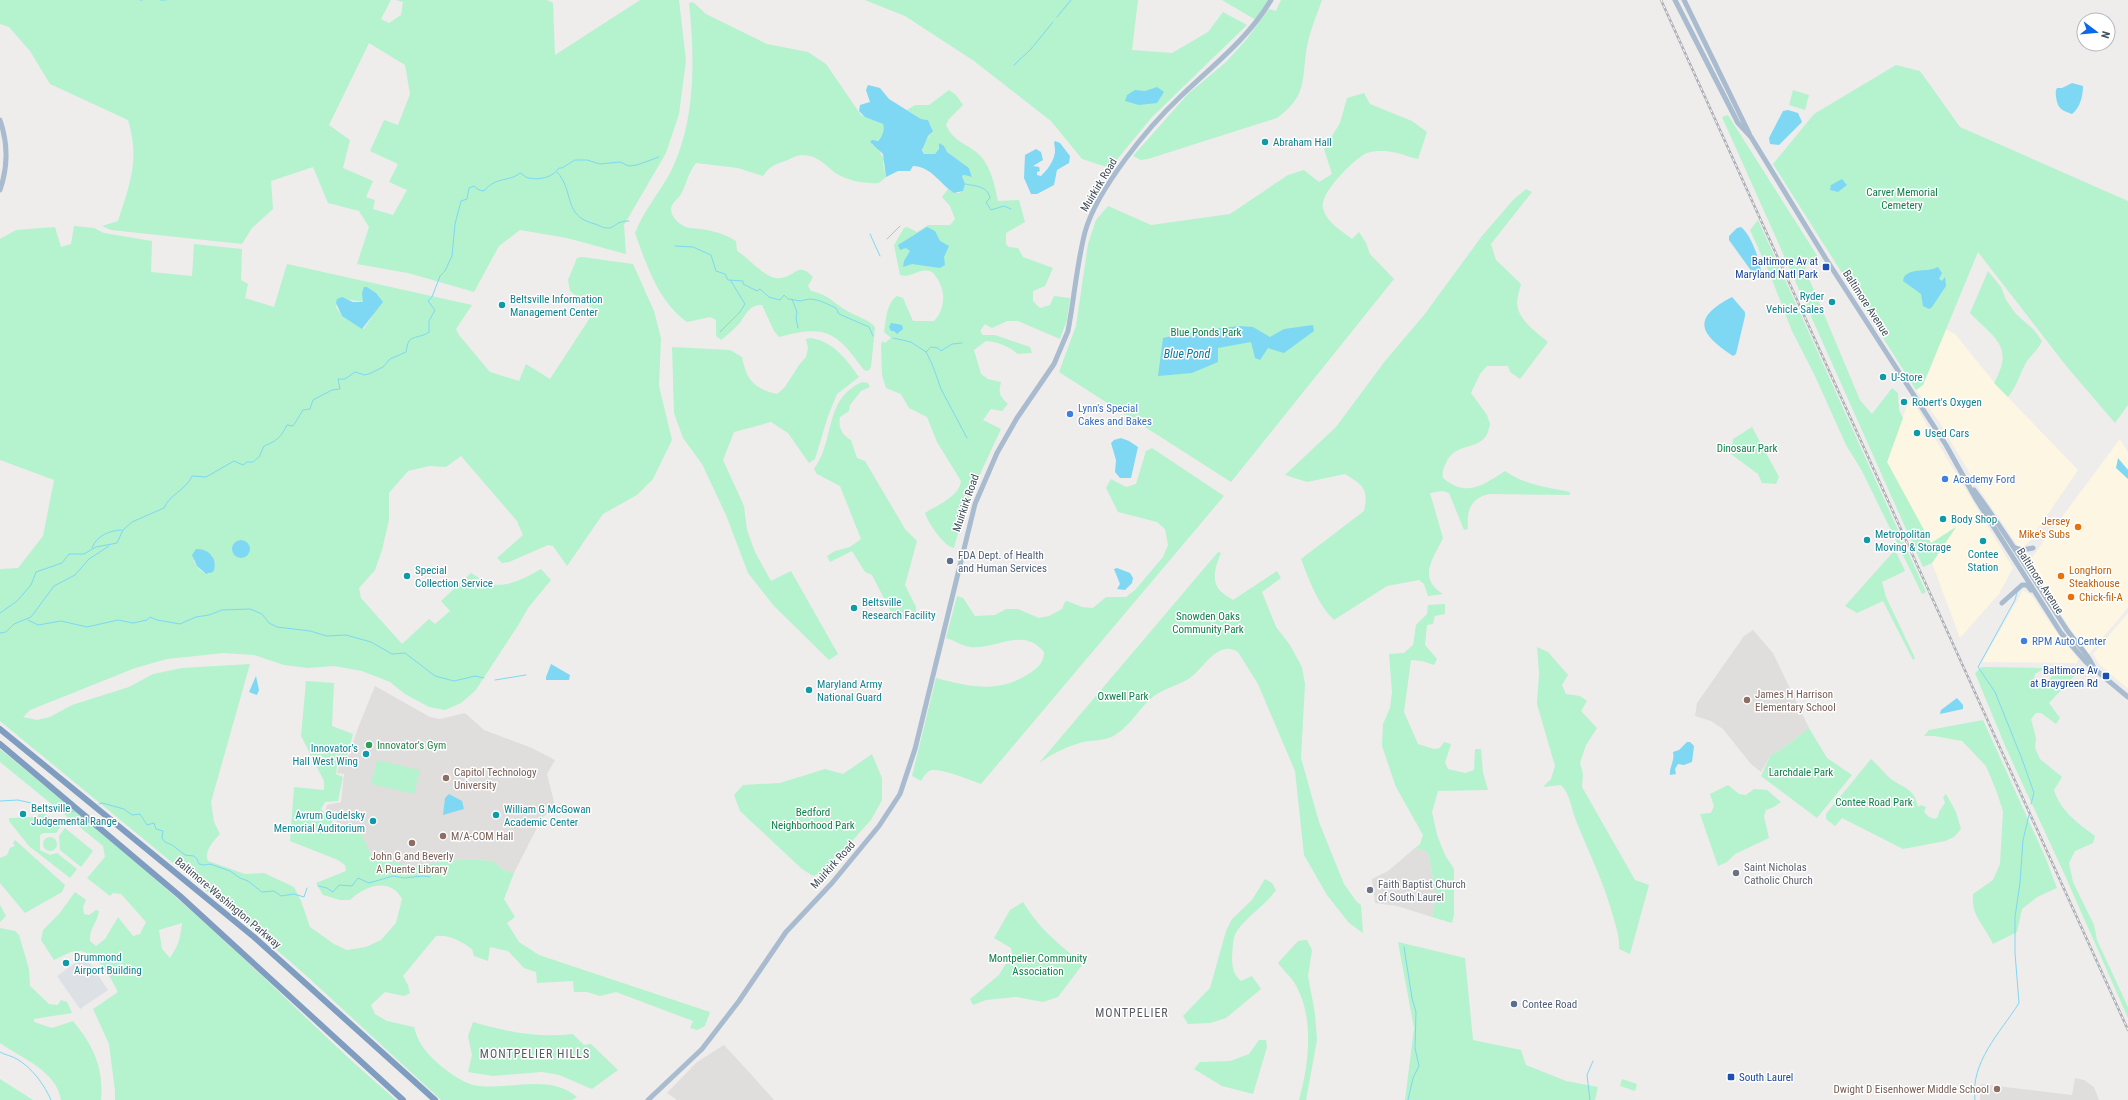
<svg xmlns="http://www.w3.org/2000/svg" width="2128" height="1100" font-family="'Roboto Condensed',sans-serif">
	<rect width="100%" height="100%" fill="#efecec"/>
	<g fill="#fdf6e2">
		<polygon points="1945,329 1955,334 1998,387 2078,470 2028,543 2023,547 2018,546 1979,489 1940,423 1916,390 1923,385"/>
		<polygon points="1910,397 2013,568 1999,594 1960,638 1932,563 1955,528 1931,544 1887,462"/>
		<polygon points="2120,439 2128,452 2128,608 2088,655 2027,564"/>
		<polygon points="2023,590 2032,596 2052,626 2078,659 2077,663 1982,662"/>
		<polygon points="2128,613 2128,689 2099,664 2093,654"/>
	</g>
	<g fill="#e0dddd">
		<polygon points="1753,630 1773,653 1809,728 1783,748 1770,756 1761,772 1751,764 1723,729 1711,721 1695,716 1697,703 1744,636"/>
		<polygon points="375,686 430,717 440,719 465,713 484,730 532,748 555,760 547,774 555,806 542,818 514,873 503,870 492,861 466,859 409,866 391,862 372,856 360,831 330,819 325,812 327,805 341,802 344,774 337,773 340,763 346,763 358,728"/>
		<polygon points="1415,848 1426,851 1429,856 1436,897 1432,917 1397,906 1375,903 1372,879 1388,871"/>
		<polygon points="724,1045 749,1072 774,1100 677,1100 667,1093 697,1062"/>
		<polygon points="2075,1078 2084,1080 2094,1087 2099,1100 1980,1100 1981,1084 2072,1095"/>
	</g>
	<polygon fill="#dde0e5" points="85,956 108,990 80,1009 57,976"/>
	<g fill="#b5f2ce" fill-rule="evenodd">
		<path d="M0 0H391L381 19 389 23 401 15 403 2 396 0H547L553 3 555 55 640 0H679L686 60 679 114 666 153 624 225 626 254 567 238 520 230 499 246 474 292 408 273 357 264 369 227 359 211 328 203 313 167 271 181 273 209 252 228 242 244 111 230 102 226 118 221C130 183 140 160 128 120L50 84 30 51 9 27 0 24ZM369 43 405 65 410 94 398 125 384 120 370 151 398 164 389 182 407 190 393 215 373 209 375 200 366 197 373 181 343 168 350 140 329 125Z"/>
		<polygon points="865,0 1138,0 1132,50 1172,53 1208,32 1223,12 1247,25 1152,117 1110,168 1082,159 1051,121 974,61 905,16"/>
		<polygon points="1222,0 1271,0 1256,20"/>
		<path d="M1281 0H1322C1316 17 1308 35 1306 53 1302 85 1305 97 1277 118L1148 159 1141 160 1133 156 1188 94 1226 62 1246 40 1269 9 1276 11Z"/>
		<path d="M693 2 706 14 767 44 808 52 826 64 861 115 883 124C886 135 879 140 871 144L877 147 884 159 883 164 886 177 879 183C866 184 849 181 837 174 826 166 818 155 802 155 797 155 790 159 785 161 775 164 769 167 763 176L738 168 696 163C688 173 687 183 681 194 678 199 672 202 671 209 671 213 673 217 676 220 686 231 694 227 707 230 717 232 727 235 736 241L737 251C749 258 767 281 781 278 796 276 798 261 813 277L808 286 811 291C830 295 834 304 849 312 858 317 868 319 875 327L871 367 868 371 864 370C836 332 827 324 779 337L774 331 762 305C747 304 745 319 736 327 731 332 726 336 721 340L716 336V320L710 317 687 322C658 301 647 266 635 233 643 212 659 193 670 173 696 123 695 57 689 3Z"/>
		<polygon points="1896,65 1920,71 1960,127 2128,201 2128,405 2115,423 2067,367 1978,252 1923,385 1916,390 1773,164 1814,114"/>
		<path d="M949 90 956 95 963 105 949 119 946 125C954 144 973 145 983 159 992 171 995 187 998 201L1019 200 1025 222 1006 233V244L1009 247 1018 248 1023 257 1053 268 1045 286 1033 291V301L1040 308 1050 305 1054 296 1070 298 1067 320 1060 339 1018 321H1007L992 328 985 324 980 331 983 335H995L1030 347 1032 353 1018 354C1009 346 998 342 986 341L974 350 981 374 988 379 1001 382C998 394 1000 396 1008 404L1002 411 991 409 983 420 1001 429 966 504 954 548C944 547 927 521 925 513 937 505 959 497 961 481L937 442 927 417 909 408 901 394 886 388 882 375 881 345 882 341 885 343 891 338 884 332C886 321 886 303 897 296L903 298 913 321H934C948 306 945 285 932 272 920 266 911 279 900 275L894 245 904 228 907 227 917 232 928 225H950L955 219 950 206 942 197 948 189 954 193H960L964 188 962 176 964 175 972 177 969 168 947 152 939 143V149L935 154H924L922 146 933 130 928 120 921 119 907 110 915 105H929Z"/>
		<polygon points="1793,90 1809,95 1805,110 1789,105"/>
		<path d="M1364 93 1370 104 1412 121 1427 132 1418 159C1405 156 1394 150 1380 151 1375 151 1368 152 1365 154 1353 160 1319 194 1323 208 1326 222 1341 230 1352 239L1359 232 1366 243 1370 254 1394 279 1231 482 1059 372 1076 326 1088 244 1096 220 1108 206 1151 225 1230 214 1288 175 1304 170 1319 182 1332 174 1324 149 1340 123 1347 98Z"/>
		<polygon points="1728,115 1818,257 1807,264 1805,269 1860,400 1872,414 1892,388 1898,393 1899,410 1903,418 1887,462 1931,543 1956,527 1932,563 1923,567 1722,117"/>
		<path d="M1526 189 1532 192 1491 244 1496 260 1521 284C1520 289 1517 297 1517 303 1518 320 1536 332 1548 342L1520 379 1510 372 1508 366H1487L1480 374 1471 393 1487 415 1490 424C1489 428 1488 433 1486 436 1477 450 1454 443 1446 463 1443 469 1442 472 1443 478 1467 498 1483 485 1505 471 1525 485 1546 487 1570 492V495L1490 494C1471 497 1466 511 1468 529L1464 530 1449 493 1442 491 1430 493 1443 538C1433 559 1417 578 1443 594L1428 596 1424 584 1419 580 1387 586 1334 620C1318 605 1309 580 1301 559L1364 511C1369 489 1363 485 1345 474L1307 482 1285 475 1336 427 1385 361 1424 315 1482 236 1513 200Z"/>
		<polygon points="1758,220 1926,592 1922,594 1862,471 1846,445 1815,376 1792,331 1769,272 1750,230"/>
		<path d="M74 226 94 228 104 233 152 241 151 272 192 276 194 244 242 249 241 280 248 284 245 298 274 307 287 264 472 305 456 329 459 335 490 372 519 381 526 364 550 379 595 310 570 291 568 280 577 258 582 257 633 264 654 311 661 338 659 386 672 440 653 479 637 495 603 514 567 566 553 546 548 545 509 562 502 563 497 558 523 535 517 521 461 456 446 467 429 466 408 471 389 493V520L382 550 375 570 359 588 361 598 402 644 429 619 435 624 450 611 441 601 471 573C476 576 484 582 490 584 508 588 527 577 541 569L551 580 528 608 519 624 475 691 461 703 445 710 429 707 405 694 390 682 362 671 334 666 308 668 284 665 254 655 224 653 167 659 135 668 30 710 23 717 37 720 50 717 72 705 129 687 153 674 182 668 250 664 211 802 214 822 220 834C213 842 204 850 208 861L245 874 264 873 294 887 301 901 310 927 334 944 347 950 366 947 381 940 396 923 402 899C391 877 365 885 350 900H340L323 895 316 883 346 871 345 865 338 860 290 841 294 787 324 790V781L301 736 306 681 334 683 332 726 353 734 346 761H338L336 774 343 777 338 801 325 802 321 809 337 827 346 826 360 831 372 856 409 866 466 859 493 861 503 870 514 873 504 899 515 917 507 923 519 942 539 955 710 1012 705 1026 697 1030 690 1028 693 1021 616 992 600 996 587 992H574L573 981 537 983 536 972 524 968 508 951 490 947 488 961 474 956 472 949C462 942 449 934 436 936L403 976 408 985 410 993 404 996 385 992 371 1005 375 1014 387 1021 414 1027C418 1044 428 1055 441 1066 450 1073 462 1082 473 1085 507 1092 547 1072 577 1097L572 1100H441L310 979 253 929 0 721V569L18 568 43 536 54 480 0 460V239L16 230 55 227 61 247 71 244ZM367 287 376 293 375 312 364 329 342 316 336 307 339 298 363 302ZM212 555 215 565 209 574C201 574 197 566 193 560Z"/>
		<path d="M1988 271 2001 287 2006 300 2016 314 2034 330 2042 341C2038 350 2032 354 2027 361 2020 373 2017 386 2008 397L1994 383C2015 346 1994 338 1970 313Z"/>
		<path d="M811 338C834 342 846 359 859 377L837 394 828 416 815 459 809 463 788 433 771 422 734 432 723 460 744 506 747 530 755 552 771 581 791 571 838 654 829 660 774 606 748 573 726 515 702 464 683 438 674 413 672 347 730 350 742 357C746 379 754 389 777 394L785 387 799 365 806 357 808 348 806 339Z"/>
		<path d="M862 382 868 383 870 387 861 391 850 405 849 411 840 417C838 428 842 435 851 440L857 458 865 461 905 529 917 541 905 585 916 607V612L906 619 895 616 891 612 872 575 865 572 852 551 830 562 827 556 835 551 850 547 861 539 840 486 817 474 814 469C836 439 823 400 862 382Z"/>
		<polygon points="1752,427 1779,477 1776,484 1762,483 1758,474 1731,454 1733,439"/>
		<path d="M1152 448 1224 496 981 784C970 780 944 769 932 770 927 771 924 776 921 781L912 776 936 678C970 687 999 694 1030 673 1038 668 1044 662 1044 652 1023 626 996 650 970 647 962 646 954 640 946 638L957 596 963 598 975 616 995 615 1006 609H1018L1039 618 1049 616 1062 609 1065 602 1067 601 1082 607 1093 608 1106 597H1126L1135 590 1163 557 1168 545 1165 529 1157 522 1118 512 1106 488 1111 479 1126 487 1136 484 1146 451Z"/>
		<polygon points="1895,550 1905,571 1882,582 1886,597 1915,658 1913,660 1883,601 1857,613 1845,606"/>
		<path d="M1218 552 1221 553C1217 563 1211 577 1218 588 1220 592 1229 597 1233 600L1277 571 1281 578 1262 592 1276 627 1290 645 1302 667 1305 684 1301 758 1319 822 1344 884 1357 902 1361 905 1363 933 1349 923 1327 895 1304 855 1295 771 1258 684 1238 652C1218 639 1204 668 1190 678 1179 685 1165 688 1154 696 1140 707 1131 725 1115 735 1107 741 1092 740 1083 742 1068 746 1051 754 1039 763Z"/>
		<polygon points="1445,604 1445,614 1435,616 1433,624 1427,625 1425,645 1437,659 1434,665 1422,661 1411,660 1404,712 1418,744 1434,749 1440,748 1444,742 1451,744 1445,763 1448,769 1465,773 1474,770 1475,749 1481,749 1483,773 1488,790 1438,791 1432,812 1437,835 1445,855 1454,869 1454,915 1452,923 1432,917 1436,897 1429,856 1426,851 1415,848 1420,844 1423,835 1396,787 1382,746 1383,724 1390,708 1392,692 1389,654 1404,653 1413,645 1416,625 1427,614 1428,605"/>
		<path d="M1537 647 1548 652 1568 675 1562 685 1566 694 1580 696 1587 701 1581 711 1597 728 1586 745 1580 763 1583 774 1582 787 1635 880 1649 885 1630 954 1619 949C1620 938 1616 927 1613 916 1604 882 1588 851 1575 818 1571 807 1570 794 1561 785L1543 787 1551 779 1555 766 1537 704 1539 673Z"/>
		<path d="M1982 667 2045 668 2035 674 2034 679 2040 683 2047 681 2059 669 2075 670V675L2049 703 2060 718 2056 724 2041 713H2036L2031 719 2036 738 2035 748 2040 759 2062 777 2054 790C2060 811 2079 824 2095 836L2093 843 2075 851 2069 863 2073 882 2094 925 2097 940 2128 1007V1018L2063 871 2006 748 1975 673Z"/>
		<path d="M1983 720 2046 859 2057 888 2037 897 2022 909 2017 932 1993 944C1984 924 1971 917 1973 894L1993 880 2000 864 2003 811 1996 790 1986 766 1962 741 1934 736H1924L1929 730Z"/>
		<polygon points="1809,728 1827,758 1852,775 1817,818 1761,776 1770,756 1783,748"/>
		<path d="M0 749C67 803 132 858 196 915 264 975 327 1041 396 1100H115V1091L109 1044 93 1009 118 992C110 976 94 945 71 952 66 954 60 957 54 960L41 940 43 930 59 914 75 892 86 900 83 907 84 914 89 915 96 910 99 911C97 923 89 929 90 941L96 946 105 939 118 917 133 936 140 934 146 922 121 894 113 893 110 896 87 878 105 857 103 846 0 762ZM182 923C180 940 179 944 170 958L162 949 159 930Z"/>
		<polygon points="872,754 882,778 882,800 871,820 825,871 813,876 802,869 740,811 734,795 743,785 780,783 825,769 843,774"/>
		<path d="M1871 759C1878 765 1884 773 1891 779 1905 789 1914 788 1918 807L1921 805 1926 807 1924 812 1929 817 1935 819 1938 817 1939 812 1945 803 1943 797 1946 794 1956 812 1961 829 1954 837 1945 841 1903 849 1842 818 1835 826 1826 819V814Z"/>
		<polygon points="377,760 420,770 414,794 371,784"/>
		<polygon points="1728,785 1739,794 1746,795 1754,789 1767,790 1781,802 1774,807 1766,810 1764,816 1769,838 1735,854 1727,862 1718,866 1700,814 1711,813 1714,806 1710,794"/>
		<polygon points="44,813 61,826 56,833 44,833 40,835 40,850 50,855 57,853 77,869 70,878 29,846 9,821 9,818 37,817 39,814"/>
		<polygon points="65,828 93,851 81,867 60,850 59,836"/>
		<circle cx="50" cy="844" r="7"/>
		<polygon points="15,840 65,885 62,892 25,913 0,883 0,858 7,855 10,848 15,846 13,843"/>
		<path d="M1265 879 1272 883 1276 890C1265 906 1247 916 1237 931 1232 938 1233 948 1232 956 1232 967 1233 974 1241 981L1252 976 1261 989 1226 1018 1210 1023 1188 1024 1183 1016 1210 988 1226 931 1232 919 1252 900Z"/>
		<path d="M1023 902C1040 930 1058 943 1083 964L1058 997 1043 1002 1016 997 986 1000 973 1005 970 999 999 975 1012 953 1011 948 994 938 1010 910Z"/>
		<path d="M0 905 6 916 0 922V928L15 931 19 935 29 969 30 986 49 1004 58 1005 61 1000 67 1002 72 1013 34 1019V1022L52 1028 73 1021C93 1045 104 1068 101 1100H61C57 1071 21 1058 0 1043Z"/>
		<path d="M1307 940 1312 950 1308 976 1315 1014 1317 1040 1306 1100H1299C1309 1064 1315 1016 1294 982 1290 976 1283 970 1278 963L1298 941Z"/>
		<polygon points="1398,942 1465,958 1473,1040 1521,1050 1526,1065 1566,1081 1598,1087 1595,1100 1405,1100 1414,1028"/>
		<path d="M473 1022C507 1032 538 1038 573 1034L584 1045 591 1044 618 1070 592 1089 559 1075 542 1072 493 1076 468 1072 472 1055 468 1036Z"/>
		<polygon points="1259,1040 1266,1040 1267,1047 1253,1094 1222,1086 1194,1069 1200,1062 1230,1061 1249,1054"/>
		<polygon points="0,1079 33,1100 0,1100"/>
		<polygon points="1622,1079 1637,1084 1635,1091 1620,1086"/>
	</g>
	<g fill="#7ed8f3">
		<path d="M2072 83 2083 86C2083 96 2080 108 2072 114 2061 110 2058 109 2056 97 2056 93 2055 92 2057 88H2062Z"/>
		<path d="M868 85 880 88 889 99 921 119 928 120 933 131 928 136 922 150 924 154H935L939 149V143L944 146 947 152 969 168 972 177 964 175 962 176 965 184 963 191 954 193C939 183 932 167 913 166L910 171H898L886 177 883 154 870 142 872 140 878 141C882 137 885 130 883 124L865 117 859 111 860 105 870 102 866 90Z"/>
		<polygon points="1157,87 1164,92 1157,103 1139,105 1125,101 1127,95 1135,90 1145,91"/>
		<polygon points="1788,110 1798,113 1802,122 1779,145 1770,144 1769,138 1783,111"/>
		<path d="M1055 141 1060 143 1070 156 1069 163 1057 170 1054 185 1037 194H1031L1024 178 1025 155 1036 149 1041 152 1043 160 1033 166 1039 167 1040 171 1037 172V175L1041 176C1050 167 1058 156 1054 143Z"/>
		<polygon points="1842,179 1847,185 1838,192 1830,190 1831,185"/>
		<polygon points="927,227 935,231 940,241 949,246 944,257 945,265 940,268 912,264 903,267 904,261 910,251 906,248 900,250 898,245"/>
		<path d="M1741 227C1751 235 1759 258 1761 271L1759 275 1752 272 1729 240V236L1737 228Z"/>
		<path d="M1938 267 1942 273 1939 279 1942 281 1945 277 1946 286 1932 307 1929 309 1923 306 1921 294 1903 281 1904 277C1912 267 1927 273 1938 267Z"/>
		<polygon points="364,287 367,287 376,293 383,302 362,329 342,316 336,303 337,299 342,297 353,302 363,302 362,293"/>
		<path d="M1732 297 1745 312V316L1736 354 1733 356C1698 333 1692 318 1732 297Z"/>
		<polygon points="891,323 902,325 903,329 897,334 894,331 891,331 889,327"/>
		<polygon points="1313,325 1314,331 1284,353 1268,348 1260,360 1255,358 1251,342 1218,348 1218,362 1192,373 1158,376 1163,338 1190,332 1239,326 1253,327 1270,337 1284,329"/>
		<polygon points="1121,438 1129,441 1138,447 1131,478 1120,478 1115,472 1116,460 1111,443 1114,440"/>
		<polygon points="2118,458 2128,470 2128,479 2116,468"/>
		<circle cx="241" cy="549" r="9"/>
		<path d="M196 549C209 548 219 560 213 572L206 574 197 566 192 555Z"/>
		<polygon points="1117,568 1130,573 1133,578 1132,583 1125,590 1117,589 1120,584 1114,569"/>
		<polygon points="551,664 570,675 569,680 546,680 546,677"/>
		<polygon points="256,676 259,690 257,695 249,692"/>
		<polygon points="1957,698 1963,705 1963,709 1940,714 1941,710"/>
		<path d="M1687 742H1690L1694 746 1692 762 1684 765 1678 764 1675 769 1676 774 1670 775C1669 767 1675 761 1673 752L1679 750Z"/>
		<polygon points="449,794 462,801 464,809 443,815 445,798"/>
	</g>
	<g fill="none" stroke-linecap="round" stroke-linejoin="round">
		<g stroke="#7ed8f3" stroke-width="1">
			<polyline points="140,0 142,0"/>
			<polyline points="160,0 166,0"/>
			<polyline points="1057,17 1071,0"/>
			<polyline points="1014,65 1031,49 1053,22"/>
			<path d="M557 172C575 191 562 216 595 224 599 225 602 228 607 228 614 229 617 220 629 221"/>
			<path d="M965 184C975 186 988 186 990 198L986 202 991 210 1004 206 1011 209"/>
			<polyline points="870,234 880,256"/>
			<polyline points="887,239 900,226"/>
			<path d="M675 246 693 247C699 250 705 252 711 255L716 271 725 274 728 280 743 281V284L757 291 760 289 769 297 780 300 784 295 788 299 801 301C813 296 823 302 836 308L839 314 869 327 873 336"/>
			<polyline points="792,299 797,312 796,318 798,328"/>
			<polyline points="720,332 740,312 745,304 731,281"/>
			<polyline points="893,338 911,342 926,352 931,347 938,348 941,351 952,344 962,343"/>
			<path d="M926 352C933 364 937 378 941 389L967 438"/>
			<path d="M92 548C96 536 110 530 122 530"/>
			<polyline points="2017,592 2015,600 1978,667 1995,692 2022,759 2034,793 2031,804"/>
			<path d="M0 613 17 601 31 585 36 572 62 563 69 554H84L96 547 117 543 123 530 132 522 164 508C169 495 186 490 192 476L206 477 234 461 243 465 247 462H253L259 457 264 446C277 441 281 437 287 425L293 426 303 410 310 409 313 400 332 390 340 389 338 379H345L355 372 365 375 371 373 383 367 390 359 406 352C407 349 407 344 409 341 413 336 423 337 429 332V321L435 310 428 301 432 297 440 276 445 271 452 256 455 224 461 201 467 199 469 188 474 186 479 190 484 191C496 176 510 182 520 173 523 174 525 177 528 178 540 180 552 178 559 168H562L575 160H587L600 164 620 162 629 166 637 165 659 157"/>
			<polyline points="28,620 38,625 61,621 87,627 118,620 133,623 147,620 150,617 157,620 180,624 196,617 209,615 222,610 250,609 262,614 269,623 277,627 310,631 327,636 346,635 371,642 392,654 405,653 435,676 454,681 475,676 484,678"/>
			<polyline points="0,633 6,632 14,624 31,617 54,586 75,575 89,559 109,546"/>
			<polyline points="495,680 526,675"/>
			<polyline points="0,801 18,800 31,803"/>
			<polyline points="99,804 102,803 124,809 132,815 140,814 147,825 154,823 156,829 163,831 162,838 165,842 172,845 185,855 194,856 197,859 199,864 205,865 210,864 230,871 240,878 248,881 262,892 274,891 281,896 294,894 304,897 307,888"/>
			<polyline points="53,809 67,813 74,811"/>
			<polyline points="318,886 327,888 333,892 339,885 352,886 358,878 369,883 393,876 404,878 423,876 430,877"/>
			<polyline points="1404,947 1412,998 1416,1012 1415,1048 1419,1066 1413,1078 1408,1100"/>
			<path d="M0 1052C5 1055 12 1056 17 1059 32 1068 44 1084 51 1100"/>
			<polyline points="1590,1100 1587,1075 1593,1061"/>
			<path d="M1975 1100C1970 1062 2000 1033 2019 1003L2015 953V917L2020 883 2023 840 2029 815"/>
		</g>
		<g stroke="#a9bbce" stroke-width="5">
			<polyline points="1675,0 1738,123 1751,137 1826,259 1946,445 1976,499 2061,633 2086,662 2128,697"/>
			<polyline points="1684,0 1749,133"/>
			<path d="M0 120C8 143 8 167 0 190"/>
			<path d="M1974 490C2007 534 2035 581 2065 627 2073 640 2087 652 2093 666"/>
			<polyline points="2015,548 2022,550 2033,548"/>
			<polyline points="2002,603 2022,585 2027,585 2031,590"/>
			<path d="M648 1100 702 1049 739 1001 786 932 832 883 879 826 900 794 915 749 975 504 997 453 1017 418 1054 364 1068 331C1074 299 1077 263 1085 232 1097 189 1148 127 1180 97 1212 66 1248 39 1271 0"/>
		</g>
		<g stroke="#7f9dc0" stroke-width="6">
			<polyline points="0,729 254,937 435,1100"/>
			<polyline points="0,744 180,896 403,1100"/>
		</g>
		<defs>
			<polyline id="rail" points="1661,0 2128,1030"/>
		</defs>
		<use href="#rail" stroke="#adb1b7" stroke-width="2.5"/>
		<use href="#rail" stroke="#fff" stroke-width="1" stroke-dasharray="3" stroke-linecap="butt"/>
	</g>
	<g fill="#0f9aa8" stroke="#fff" stroke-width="1.5">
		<circle cx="1265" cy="142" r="4"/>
		<circle cx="1832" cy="302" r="4"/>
		<circle cx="502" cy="305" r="4"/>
		<circle cx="1883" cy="377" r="4"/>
		<circle cx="1904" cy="402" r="4"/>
		<circle cx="1917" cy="433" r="4"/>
		<circle cx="1943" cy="519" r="4"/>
		<circle cx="1867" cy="540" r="4"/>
		<circle cx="1983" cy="541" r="4"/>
		<circle cx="407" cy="576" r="4"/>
		<circle cx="854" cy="608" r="4"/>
		<circle cx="809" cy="690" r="4"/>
		<circle cx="366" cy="754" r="4"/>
		<circle cx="23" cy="814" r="4"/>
		<circle cx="496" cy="815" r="4"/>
		<circle cx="373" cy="821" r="4"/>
		<circle cx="66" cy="963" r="4"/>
	</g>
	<g fill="#1a4fb4" stroke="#fff" stroke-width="1.5">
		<rect x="1822" y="263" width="8" height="8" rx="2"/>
		<rect x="2102" y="672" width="8" height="8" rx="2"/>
		<rect x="1727" y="1073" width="8" height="8" rx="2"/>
	</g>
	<g fill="#3f7fe0" stroke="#fff" stroke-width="1.5">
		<circle cx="1070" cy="414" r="4"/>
		<circle cx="1945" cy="479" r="4"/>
		<circle cx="2024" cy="641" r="4"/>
	</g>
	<g fill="#e8710a" stroke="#fff" stroke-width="1.5">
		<circle cx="2078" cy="527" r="4"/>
		<circle cx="2061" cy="576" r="4"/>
		<circle cx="2071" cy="597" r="4"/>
	</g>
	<g fill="#5c6f8a" stroke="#fff" stroke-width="1.5">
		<circle cx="950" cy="561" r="4"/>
		<circle cx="1514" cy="1004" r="4"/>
	</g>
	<g fill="#8d6e63" stroke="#fff" stroke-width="1.5">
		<circle cx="1747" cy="700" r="4"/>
		<circle cx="446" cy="778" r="4"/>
		<circle cx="443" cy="836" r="4"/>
		<circle cx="412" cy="843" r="4"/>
		<circle cx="1997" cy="1089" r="4"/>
	</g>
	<circle fill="#2e9e5b" stroke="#fff" stroke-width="1.5" cx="369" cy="745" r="4"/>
	<g fill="#6b7280" stroke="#fff" stroke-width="1.5">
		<circle cx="1736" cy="873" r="4"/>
		<circle cx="1370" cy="890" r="4"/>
	</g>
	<g text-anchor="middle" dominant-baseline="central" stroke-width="3" stroke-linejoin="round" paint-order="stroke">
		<g font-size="11" fill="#0d838f" stroke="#fff" text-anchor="start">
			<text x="1273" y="142">Abraham Hall</text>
			<text x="1824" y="296" text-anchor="end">Ryder<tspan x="1824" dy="13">Vehicle Sales</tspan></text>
			<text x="510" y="299">Beltsville Information<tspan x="510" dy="13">Management Center</tspan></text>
			<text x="1891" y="377">U-Store</text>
			<text x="1912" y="402">Robert's Oxygen</text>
			<text x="1925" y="433">Used Cars</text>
			<text x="1951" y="519">Body Shop</text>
			<text x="1875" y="534">Metropolitan<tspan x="1875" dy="13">Moving &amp; Storage</tspan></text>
			<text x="1983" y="554" text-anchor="middle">Contee<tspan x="1983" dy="13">Station</tspan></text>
			<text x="415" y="570">Special<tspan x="415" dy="13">Collection Service</tspan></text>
			<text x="862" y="602">Beltsville<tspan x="862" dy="13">Research Facility</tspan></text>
			<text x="817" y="684">Maryland Army<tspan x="817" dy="13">National Guard</tspan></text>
			<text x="358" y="748" text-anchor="end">Innovator's<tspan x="358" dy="13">Hall West Wing</tspan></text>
			<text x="31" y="808">Beltsville<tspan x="31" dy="13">Judgemental Range</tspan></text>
			<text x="504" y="809">William G McGowan<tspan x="504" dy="13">Academic Center</tspan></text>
			<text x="365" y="815" text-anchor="end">Avrum Gudelsky<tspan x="365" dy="13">Memorial Auditorium</tspan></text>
			<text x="74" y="957">Drummond<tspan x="74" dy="13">Airport Building</tspan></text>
		</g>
		<g font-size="11" fill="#434f5b" stroke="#fff">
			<text transform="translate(1099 185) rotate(-59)">Muirkirk Road</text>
			<text transform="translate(1866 303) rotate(57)">Baltimore Avenue</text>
			<text transform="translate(966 503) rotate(-71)">Muirkirk Road</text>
			<text transform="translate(2040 581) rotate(57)">Baltimore Avenue</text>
			<text transform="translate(833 865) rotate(-48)">Muirkirk Road</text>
			<text transform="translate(228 903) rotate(40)">Baltimore-Washington Parkway</text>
		</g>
		<g font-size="11" fill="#0f814a" stroke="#fff">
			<text x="1902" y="192">Carver Memorial<tspan x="1902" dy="13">Cemetery</tspan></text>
			<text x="1206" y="332">Blue Ponds Park</text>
			<text x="1747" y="448">Dinosaur Park</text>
			<text x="1208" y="616">Snowden Oaks<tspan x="1208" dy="13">Community Park</tspan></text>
			<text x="1123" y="696">Oxwell Park</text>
			<text x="1801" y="772">Larchdale Park</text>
			<text x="1874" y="802">Contee Road Park</text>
			<text x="813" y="812">Bedford<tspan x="813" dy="13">Neighborhood Park</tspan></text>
			<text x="1038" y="958">Montpelier Community<tspan x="1038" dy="13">Association</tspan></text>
		</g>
		<g font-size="11" fill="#164399" stroke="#fff" text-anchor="end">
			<text x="1818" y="261">Baltimore Av at<tspan x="1818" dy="13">Maryland Natl Park</tspan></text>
			<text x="2098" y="670">Baltimore Av<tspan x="2098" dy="13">at Braygreen Rd</tspan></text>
			<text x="1739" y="1077" text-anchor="start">South Laurel</text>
		</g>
		<g font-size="11" fill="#366cbe" stroke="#fff" text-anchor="start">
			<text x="1078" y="408">Lynn's Special<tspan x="1078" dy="13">Cakes and Bakes</tspan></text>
			<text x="1953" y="479">Academy Ford</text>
			<text x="2032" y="641">RPM Auto Center</text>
		</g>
		<g font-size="11" fill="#c56008" stroke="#fff" text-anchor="start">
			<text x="2070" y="521" text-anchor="end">Jersey<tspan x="2070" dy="13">Mike's Subs</tspan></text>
			<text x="2069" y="570">LongHorn<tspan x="2069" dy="13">Steakhouse</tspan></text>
			<text x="2079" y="597">Chick-fil-A</text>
		</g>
		<g font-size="11" fill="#4e5e75" stroke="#fff" text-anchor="start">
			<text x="958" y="555">FDA Dept. of Health<tspan x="958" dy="13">and Human Services</tspan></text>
			<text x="1522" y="1004">Contee Road</text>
		</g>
		<g font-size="11" fill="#785e54" stroke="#fff" text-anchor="start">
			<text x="1755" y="694">James H Harrison<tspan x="1755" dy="13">Elementary School</tspan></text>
			<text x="454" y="772">Capitol Technology<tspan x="454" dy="13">University</tspan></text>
			<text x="451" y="836">M/A-COM Hall</text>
			<text x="412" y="856" text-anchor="middle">John G and Beverly<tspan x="412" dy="13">A Puente Library</tspan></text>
			<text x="1989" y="1089" text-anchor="end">Dwight D Eisenhower Middle School</text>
		</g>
		<g font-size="11" fill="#27864d" stroke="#fff" text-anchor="start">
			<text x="377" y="745">Innovator's Gym</text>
		</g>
		<g font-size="11" fill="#5b616d" stroke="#fff" text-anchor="start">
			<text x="1744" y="867">Saint Nicholas<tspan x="1744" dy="13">Catholic Church</tspan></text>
			<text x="1378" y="884">Faith Baptist Church<tspan x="1378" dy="13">of South Laurel</tspan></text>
		</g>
		<g font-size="12" font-style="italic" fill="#027ca0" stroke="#fff">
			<text x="1187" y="354">Blue Pond</text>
		</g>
		<g font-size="12" letter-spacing="1" fill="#585c62" stroke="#fff">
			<text x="1132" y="1013">MONTPELIER</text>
			<text x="535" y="1054">MONTPELIER HILLS</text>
		</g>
	</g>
	<g transform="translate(2096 32) rotate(106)"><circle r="19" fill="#ffffff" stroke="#b4b9bd"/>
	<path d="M0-3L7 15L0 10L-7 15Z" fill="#0a68eb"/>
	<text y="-6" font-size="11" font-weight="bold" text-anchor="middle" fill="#434f5b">N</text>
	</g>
</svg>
